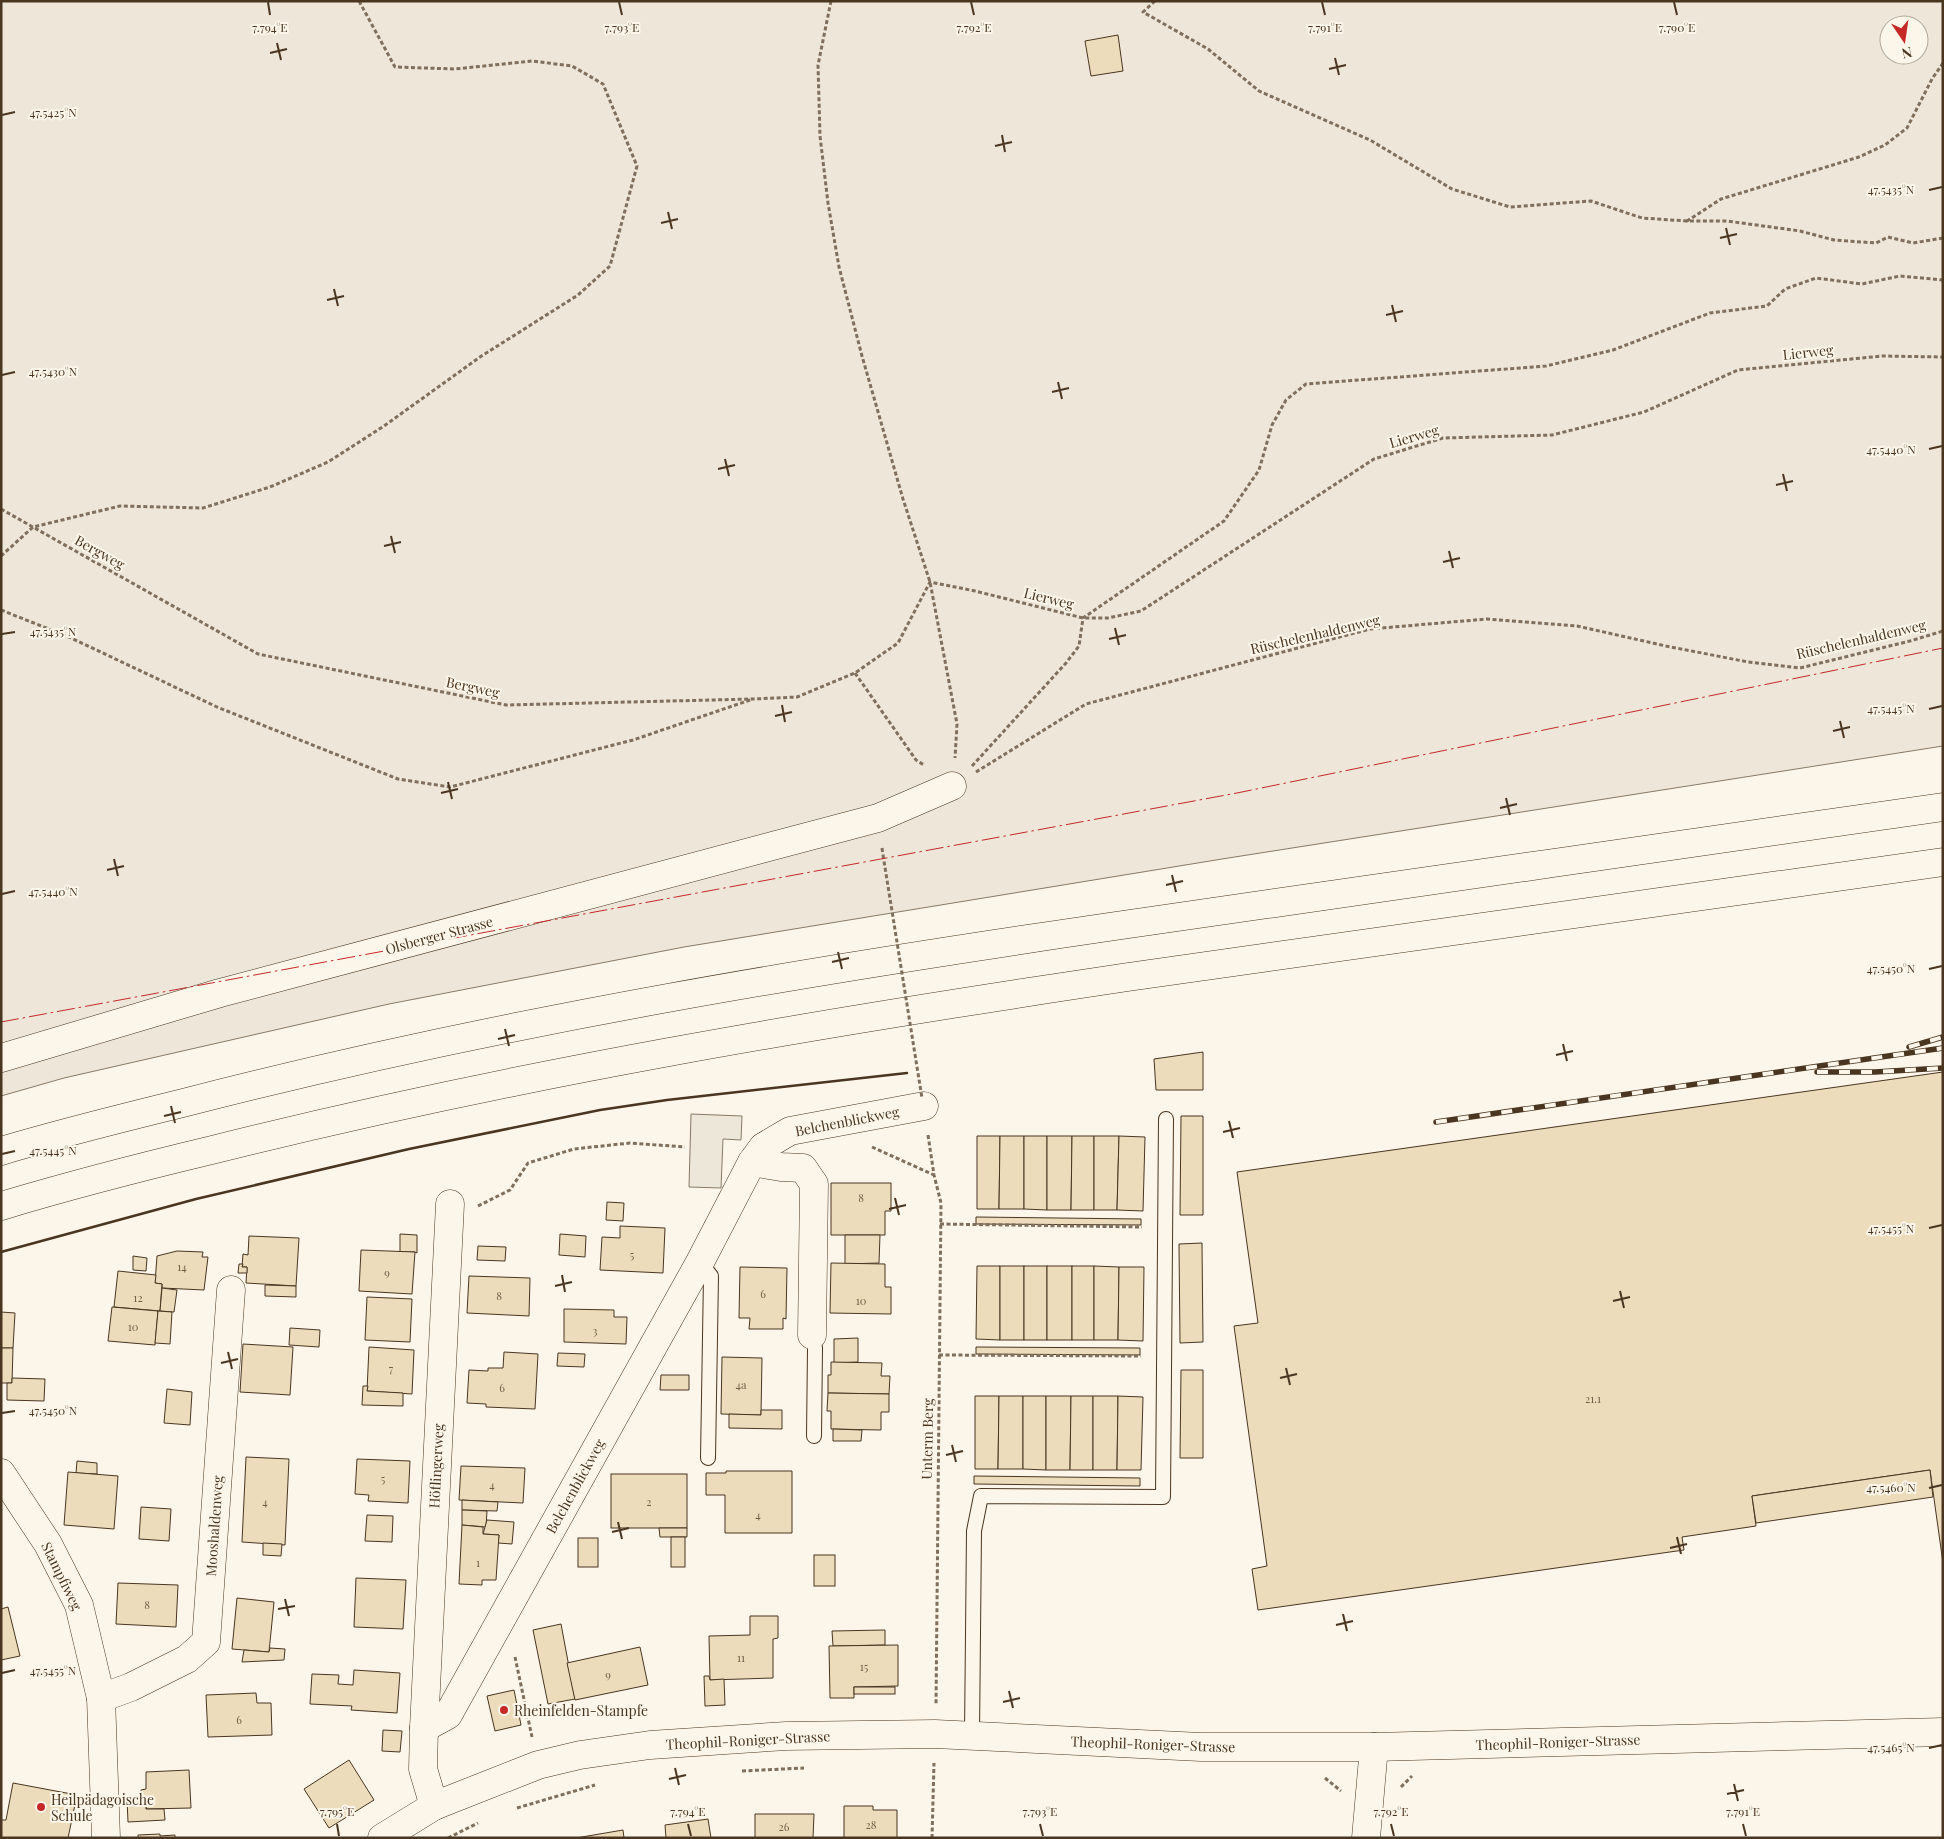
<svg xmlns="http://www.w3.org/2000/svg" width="1944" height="1839" font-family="'Playfair Display',serif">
	<rect width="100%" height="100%" fill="#fbf6e9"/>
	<path fill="#ede6d9" stroke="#887966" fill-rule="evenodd" d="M1 1H1943V746L1222 859 684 947 389 1004 64 1078 1 1096ZM1889 25H1919V55H1889Z"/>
	<polygon fill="#ede7d9" stroke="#887966" points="691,1114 742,1116 741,1140 723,1139 721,1188 689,1187"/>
	<g fill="#ecdcbc" stroke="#4a3520">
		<polygon points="1118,35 1123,71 1091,76 1085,41"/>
		<polygon points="1203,1052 1203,1090 1156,1090 1154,1059"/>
		<polygon points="1943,1072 1943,1563 1930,1470 1752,1496 1756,1526 1682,1537 1684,1550 1258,1610 1252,1569 1267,1566 1234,1326 1258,1323 1237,1172"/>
		<polygon points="1181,1116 1203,1116 1203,1215 1180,1215"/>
		<polygon points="977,1136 1000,1136 999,1209 977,1209"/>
		<polygon points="1000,1136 1024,1136 1024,1209 999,1209"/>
		<polygon points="1024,1136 1047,1136 1047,1210 1024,1209"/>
		<polygon points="1047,1136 1072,1136 1071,1210 1047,1210"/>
		<polygon points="1072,1136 1094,1136 1094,1210 1071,1210"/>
		<polygon points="1094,1136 1119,1136 1117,1210 1094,1210"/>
		<polygon points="1119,1136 1145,1137 1143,1211 1117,1210"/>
		<polygon points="831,1183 891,1183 891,1211 885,1211 885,1235 831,1235"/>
		<polygon points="607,1202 624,1203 623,1221 606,1220"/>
		<polygon points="976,1217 1141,1219 1141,1225 976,1224"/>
		<polygon points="620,1226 665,1228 663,1273 600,1270 602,1237 620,1238"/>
		<polygon points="400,1234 417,1235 417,1253 415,1252 400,1252"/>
		<polygon points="560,1234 586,1236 585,1257 559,1255"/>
		<polygon points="845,1235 880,1235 879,1263 845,1264"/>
		<polygon points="249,1236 299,1238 296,1286 246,1283 247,1267 242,1267 243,1254 248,1255"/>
		<polygon points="1202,1243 1203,1342 1180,1343 1179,1244"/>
		<polygon points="478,1246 506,1247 505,1261 477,1260"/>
		<polygon points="361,1250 415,1252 412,1294 359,1291"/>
		<polygon points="177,1251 203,1252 202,1257 208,1257 204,1290 162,1288 162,1284 155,1283 157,1256"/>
		<polygon points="133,1256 147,1258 146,1271 133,1270"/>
		<polygon points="831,1263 885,1264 885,1287 891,1287 891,1314 830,1313"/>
		<polygon points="239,1264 243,1264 242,1267 247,1267 247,1273 238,1273"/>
		<polygon points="977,1266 1000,1266 1000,1340 976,1339"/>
		<rect x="1000" y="1266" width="24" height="74"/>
		<rect x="1024" y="1266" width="23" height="74"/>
		<rect x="1047" y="1266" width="25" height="74"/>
		<rect x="1072" y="1266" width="22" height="74"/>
		<polygon points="1094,1266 1119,1267 1118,1340 1094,1340"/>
		<polygon points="740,1267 787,1268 786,1319 783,1318 783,1329 749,1329 750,1318 739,1318"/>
		<polygon points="1119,1267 1144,1267 1143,1341 1118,1340"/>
		<polygon points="118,1271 156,1275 155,1283 162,1284 160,1311 114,1307"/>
		<polygon points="469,1276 530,1278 529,1316 467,1313"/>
		<polygon points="265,1285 296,1286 296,1297 265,1296"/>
		<polygon points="162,1288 177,1290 174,1312 160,1311"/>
		<polygon points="367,1297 412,1299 410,1342 365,1340"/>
		<polygon points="112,1307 158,1311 155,1345 108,1341"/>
		<polygon points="564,1309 614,1310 614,1317 627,1317 626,1344 564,1342"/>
		<polygon points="158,1311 172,1312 170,1344 155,1343"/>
		<polygon points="1,1312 15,1313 13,1348 1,1348"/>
		<polygon points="290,1328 320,1330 319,1347 289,1345"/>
		<polygon points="858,1338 858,1362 834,1363 834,1339"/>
		<polygon points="243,1344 293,1347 290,1395 240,1392"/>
		<polygon points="369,1347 414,1350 412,1394 367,1391"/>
		<polygon points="976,1347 1140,1348 1140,1355 976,1354"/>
		<polygon points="1,1348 13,1348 12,1383 1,1383"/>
		<polygon points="504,1352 538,1354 535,1409 486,1407 486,1404 467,1403 469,1370 488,1371 488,1368 503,1368"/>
		<polygon points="558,1353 585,1354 584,1367 557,1366"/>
		<polygon points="722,1357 762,1358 761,1415 721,1414"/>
		<polygon points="831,1362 882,1363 881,1376 890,1376 889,1394 828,1393 828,1375 831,1375"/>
		<polygon points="1181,1370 1203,1370 1203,1458 1180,1458"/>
		<polygon points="661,1375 689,1375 689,1390 660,1390"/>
		<polygon points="12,1378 45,1379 44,1401 7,1400 7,1383 12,1383"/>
		<polygon points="363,1386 368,1386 367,1391 403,1393 403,1406 362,1405"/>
		<polygon points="167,1389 192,1392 190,1425 164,1423"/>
		<polygon points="828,1393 889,1394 889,1412 881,1412 881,1430 831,1429 831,1411 827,1411"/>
		<polygon points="975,1396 999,1396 998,1469 975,1469"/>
		<polygon points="999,1396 1023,1396 1023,1469 998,1469"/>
		<polygon points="1023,1396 1046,1396 1046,1470 1023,1469"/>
		<polygon points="1046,1396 1071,1396 1070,1470 1046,1470"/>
		<polygon points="1071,1396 1093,1396 1093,1470 1070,1470"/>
		<polygon points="1093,1396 1118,1396 1117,1470 1093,1470"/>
		<polygon points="1118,1396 1143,1397 1141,1470 1117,1470"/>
		<polygon points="761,1410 782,1410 782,1429 729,1428 729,1414 761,1415"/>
		<polygon points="833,1429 862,1430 861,1441 833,1441"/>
		<polygon points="246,1457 289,1459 285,1545 242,1542"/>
		<polygon points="357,1459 410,1461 408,1503 368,1501 369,1495 355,1494"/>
		<polygon points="77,1461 97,1463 97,1474 76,1473"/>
		<polygon points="461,1466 525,1468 523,1503 459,1500"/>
		<polygon points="1930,1470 1933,1497 1756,1523 1752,1496"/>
		<polygon points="726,1471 792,1471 792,1533 725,1533 725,1495 706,1495 706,1473 726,1473"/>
		<polygon points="68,1472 118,1476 114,1529 64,1525"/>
		<rect x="611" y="1474" width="76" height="54"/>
		<polygon points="974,1476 1140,1478 1140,1486 974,1484"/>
		<polygon points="462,1500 498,1502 497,1511 462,1510"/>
		<polygon points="141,1507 171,1509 169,1541 139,1539"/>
		<polygon points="462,1510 487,1511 486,1527 462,1525"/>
		<polygon points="367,1515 393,1516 392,1542 365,1541"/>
		<polygon points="487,1520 514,1522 512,1544 498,1543 499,1535 483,1534"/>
		<polygon points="462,1525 483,1527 483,1534 499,1535 496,1580 482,1580 482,1585 459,1584"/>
		<polygon points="659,1528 687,1528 687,1537 660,1537"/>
		<rect x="671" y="1537" width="14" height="30"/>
		<rect x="578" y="1538" width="20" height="29"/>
		<polygon points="263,1543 282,1544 281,1556 263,1555"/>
		<rect x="814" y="1555" width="21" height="31"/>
		<polygon points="356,1578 406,1580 403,1629 354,1627"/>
		<polygon points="118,1583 178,1585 176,1627 116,1624"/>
		<polygon points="237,1598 274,1602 269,1652 232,1649"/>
		<polygon points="8,1607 20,1656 1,1660 1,1609"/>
		<polygon points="750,1616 778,1616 778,1638 773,1639 773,1678 710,1680 709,1636 750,1635"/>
		<polygon points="561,1624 575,1699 548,1704 533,1630"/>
		<polygon points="885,1630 885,1645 833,1646 832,1631"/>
		<polygon points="898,1645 898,1686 854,1687 854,1698 830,1698 829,1646"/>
		<polygon points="640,1647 648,1685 575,1700 567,1663"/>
		<polygon points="270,1648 285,1649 284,1660 242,1662 244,1650 269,1652"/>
		<polygon points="354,1670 400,1673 397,1713 351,1710 352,1706 310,1704 312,1674 339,1675 338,1684 353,1685"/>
		<polygon points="704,1676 709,1676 710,1680 724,1679 725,1705 705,1706"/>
		<rect x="854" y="1687" width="41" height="7"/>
		<polygon points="514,1690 521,1725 495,1731 487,1696"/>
		<polygon points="256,1693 257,1703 271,1703 272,1735 208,1737 206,1695"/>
		<polygon points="383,1730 402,1731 400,1752 382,1751"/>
		<polygon points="349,1760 374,1800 329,1828 304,1789"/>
		<polygon points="189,1770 191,1808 146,1809 146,1801 141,1801 141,1790 146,1789 146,1772"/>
		<polygon points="13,1783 77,1795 68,1838 1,1838 1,1820 6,1820"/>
		<polygon points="141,1798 141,1801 146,1801 146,1809 164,1809 165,1820 128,1822 127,1799"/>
		<polygon points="844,1806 873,1806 873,1810 897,1810 897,1838 844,1838"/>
		<polygon points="755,1814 814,1814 813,1838 755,1838"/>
		<polygon points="708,1819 711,1838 666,1838 665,1825"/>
		<polygon points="623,1830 624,1838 576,1838"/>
		<polygon points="160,1834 160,1836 175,1835 175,1838 138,1838 138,1835"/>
	</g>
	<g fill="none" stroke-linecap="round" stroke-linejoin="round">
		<defs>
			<g id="lane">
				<polyline points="700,1262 711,1276 708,1458"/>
				<polyline points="812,1335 815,1348 814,1436"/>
				<polyline points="972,1735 974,1531 981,1496 1163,1497 1166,1119"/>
			</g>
			<g id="street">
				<polyline points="1,1058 220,993 878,818 952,786"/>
				<polyline points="752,1162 781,1167 803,1168 814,1184 812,1335"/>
				<polyline points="1,1473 48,1544 79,1605 101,1698 106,1838"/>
				<polyline points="101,1698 131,1687 187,1659 206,1642 231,1290"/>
				<polyline points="424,1728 448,1715 700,1262 752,1162 763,1147 790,1131 924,1106"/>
				<polyline points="434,1806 423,1769 424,1728 450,1204"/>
				<polyline points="382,1838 434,1806 538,1765 580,1755 650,1745 786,1736 935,1734 1201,1747 1374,1747 1943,1732"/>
				<polyline points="1366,1838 1374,1747"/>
			</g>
			<g id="highway">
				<path d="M1 1151C61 1133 122 1118 183 1103 504 1020 830 967 1157 920 1419 882 1681 845 1943 807"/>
				<path d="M1 1206C71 1185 141 1167 212 1150 514 1074 820 1023 1128 977 1399 938 1671 900 1943 862"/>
			</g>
		</defs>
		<use href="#lane" stroke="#4a3520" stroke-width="16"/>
		<use href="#street" stroke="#4a3520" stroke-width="29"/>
		<use href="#highway" stroke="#4a3520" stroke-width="29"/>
		<g stroke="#7f6f5c" stroke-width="3" stroke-dasharray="4 2.5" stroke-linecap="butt">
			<polyline points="831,1 818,65 820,136 828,203 839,267 862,356 903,499 930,582 957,724 955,758"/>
			<polyline points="1155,1 1143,12 1208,49 1259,91 1370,140 1452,189 1510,207 1591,201 1642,218 1687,221"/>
			<polyline points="1943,63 1932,79 1907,128 1885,145 1859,157 1721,199 1687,221 1727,221 1800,231 1834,240 1876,243 1888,237 1913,243 1943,238"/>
			<polyline points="1,509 258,654 506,705 753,699 797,697 855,673 898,643 930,582 975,591 1083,618 1108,618 1141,611 1374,459 1443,438 1552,435 1644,412 1738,370 1882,356 1943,357"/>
			<polyline points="1,556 33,527 120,506 203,508 270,487 328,462 384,426 480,357 578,295 610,266 637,166 603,84 572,66 532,61 455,69 395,67 359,1"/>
			<polyline points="1,610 69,637 217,707 398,779 450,787 633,740 750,700"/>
			<polyline points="855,673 916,760 924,765"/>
			<polyline points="972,766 1066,663 1079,646 1083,618 1224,521 1259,470 1272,425 1286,400 1306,384 1546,366 1613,350 1710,313 1767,306 1785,289 1816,278 1862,284 1900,276 1943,280"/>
			<polyline points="976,772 1086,704 1370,629 1487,619 1577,626 1666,646 1748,662 1800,668 1910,641 1943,631"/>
			<polyline points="882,848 883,855"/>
			<polyline points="928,1135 934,1175 941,1203 936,1705"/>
			<polyline points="872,1147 934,1175"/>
			<polyline points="478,1206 510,1190 528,1163 574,1149 630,1143 685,1147"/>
			<polyline points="940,1224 1142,1227"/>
			<polyline points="939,1355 1141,1356"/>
			<polyline points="515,1657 532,1737"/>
			<polyline points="742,1771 804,1768"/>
			<polyline points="1325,1778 1341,1791"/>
			<polyline points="1401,1787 1412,1776"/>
			<polyline points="517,1808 595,1785"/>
			<polyline points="448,1838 478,1823"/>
			<polyline points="932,1838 934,1763"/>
		</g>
		<use href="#lane" stroke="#fbf6e9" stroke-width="14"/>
		<use href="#street" stroke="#fbf6e9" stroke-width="28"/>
		<use href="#highway" stroke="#fbf6e9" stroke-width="28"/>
		<defs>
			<g id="rail">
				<polyline points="1909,1047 1943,1037"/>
				<polyline points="1817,1072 1875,1072 1943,1068"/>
				<polyline points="1436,1122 1943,1048"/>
			</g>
		</defs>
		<use href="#rail" stroke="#4a3520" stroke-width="5.5"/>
		<use href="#rail" stroke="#fbf6e9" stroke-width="4" stroke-dasharray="11" stroke-linecap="butt"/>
		<polyline stroke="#7f6f5c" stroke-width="3" stroke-dasharray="4 2.5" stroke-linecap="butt" points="883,855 922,1098"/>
		<polyline stroke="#4a3520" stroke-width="2.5" points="1,1252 196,1199 409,1149 600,1110 667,1100 907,1073"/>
		<polyline stroke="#c62828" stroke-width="1" stroke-dasharray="18 4 2.5 4" stroke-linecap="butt" points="1,1022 1237,793 1943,648"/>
	</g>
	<path fill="none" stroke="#4a3520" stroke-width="2" d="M268 2 270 15M619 2 622 15M971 2 974 15M1322 2 1325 15M1674 2 1677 15M277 43 281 60M270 53 287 49M1335 58 1339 75M1329 69 1346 65M2 115 15 112M1002 135 1005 152M995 146 1012 142M1929 190 1942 187M668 212 672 229M661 223 678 219M1726 228 1730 245M1720 238 1737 234M334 289 338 306M327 300 344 296M1392 305 1396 322M1386 315 1403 311M2 375 15 372M1058 382 1062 399M1052 392 1069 388M1929 449 1942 446M725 459 729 476M718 469 735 465M1783 474 1787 491M1776 485 1793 481M391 536 395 553M384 546 401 542M1449 551 1453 568M1443 562 1460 558M1115 628 1119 645M2 634 15 632M1109 639 1126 635M782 705 785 722M1929 709 1942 706M775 716 792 712M1840 721 1844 738M1833 731 1850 727M448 782 452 799M441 793 458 789M1506 798 1510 815M1500 808 1517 804M114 859 118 876M107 870 124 866M1172 875 1176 892M1166 885 1183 881M2 894 15 891M838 952 842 969M832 962 849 958M1929 969 1942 966M505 1029 509 1046M498 1039 515 1035M1563 1044 1567 1061M1556 1055 1573 1051M171 1106 175 1123M164 1116 181 1112M1229 1121 1233 1138M1223 1132 1240 1128M2 1154 15 1151M895 1198 899 1215M889 1209 906 1205M1929 1228 1942 1225M562 1275 565 1292M555 1286 572 1282M1620 1291 1624 1308M1613 1301 1630 1297M228 1352 232 1369M221 1363 238 1359M1286 1368 1290 1385M1280 1378 1297 1374M2 1413 15 1411M952 1445 956 1462M946 1455 963 1451M1929 1488 1942 1485M618 1522 622 1539M612 1532 629 1528M1677 1537 1681 1554M1670 1548 1687 1544M285 1599 289 1616M278 1609 295 1606M1343 1614 1347 1631M1336 1625 1353 1621M2 1673 15 1670M1009 1691 1013 1708M1003 1702 1020 1698M1929 1748 1942 1745M675 1768 679 1785M669 1779 686 1775M1734 1784 1738 1801M1727 1794 1744 1790M337 1824 339 1836M688 1824 691 1836M1040 1824 1043 1836M1391 1824 1394 1836M1743 1824 1746 1836"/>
	<g fill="#c62828" stroke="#fbf6e9" stroke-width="2">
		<circle cx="504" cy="1710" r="5"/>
		<circle cx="41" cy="1807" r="5"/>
	</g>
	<g text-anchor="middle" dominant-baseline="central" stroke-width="4" stroke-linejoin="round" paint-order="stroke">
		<g font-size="11" fill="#725f47">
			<text x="861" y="1197">8</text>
			<text x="632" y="1254">5</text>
			<text x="182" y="1266">14</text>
			<text x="387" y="1272">9</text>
			<text x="763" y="1293">6</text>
			<text x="499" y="1295">8</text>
			<text x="138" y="1297">12</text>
			<text x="861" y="1300">10</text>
			<text x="133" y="1326">10</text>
			<text x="595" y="1330">3</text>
			<text x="391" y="1368">7</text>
			<text x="741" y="1384">4a</text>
			<text x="502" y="1387">6</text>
			<text x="1593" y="1398">21.1</text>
			<text x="383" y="1478">5</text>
			<text x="492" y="1484">4</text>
			<text x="265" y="1501">4</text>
			<text x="649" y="1501">2</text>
			<text x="758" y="1514">4</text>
			<text x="478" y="1562">1</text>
			<text x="147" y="1604">8</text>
			<text x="741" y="1657">11</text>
			<text x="864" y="1666">15</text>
			<text x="608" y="1674">9</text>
			<text x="239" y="1719">6</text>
			<text x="871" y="1824">28</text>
			<text x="784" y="1826">26</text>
		</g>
		<g font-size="14" fill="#4a3520" stroke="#fbf6e9">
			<text transform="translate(1808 352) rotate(-6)">Lierweg</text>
			<text transform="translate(1414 436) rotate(-16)">Lierweg</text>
			<text transform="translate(100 552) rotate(29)">Bergweg</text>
			<text transform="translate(1049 598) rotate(14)">Lierweg</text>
			<text transform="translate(1315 634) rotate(-13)">Rüschelenhaldenweg</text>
			<text transform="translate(1861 639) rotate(-13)">Rüschelenhaldenweg</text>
			<text transform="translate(473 687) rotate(12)">Bergweg</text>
			<text transform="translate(439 935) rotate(-15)">Olsberger Strasse</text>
			<text transform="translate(847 1121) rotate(-11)">Belchenblickweg</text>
			<text transform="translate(927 1439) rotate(-89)">Unterm Berg</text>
			<text transform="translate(436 1466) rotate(-87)">Höflingerweg</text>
			<text transform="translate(575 1486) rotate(-61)">Belchenblickweg</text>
			<text transform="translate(214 1526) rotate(-86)">Mooshaldenweg</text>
			<text transform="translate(62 1576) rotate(64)">Stampfiweg</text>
			<text transform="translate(748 1740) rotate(-3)">Theophil-Roniger-Strasse</text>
			<text transform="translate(1558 1742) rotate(-2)">Theophil-Roniger-Strasse</text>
			<text transform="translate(1153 1744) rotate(2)">Theophil-Roniger-Strasse</text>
		</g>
		<g font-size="14" fill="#4a3520" stroke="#fbf6e9" text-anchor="start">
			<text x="514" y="1710">Rheinfelden-Stampfe</text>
			<text x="51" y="1799">Heilpädagoische<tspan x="51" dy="16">Schule</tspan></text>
		</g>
	</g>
	<g font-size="12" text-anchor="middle" fill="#4a3520" stroke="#fbf6e9" stroke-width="4" stroke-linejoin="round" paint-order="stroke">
		<text x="270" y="32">7.794°E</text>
		<text x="622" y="32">7.793°E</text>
		<text x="974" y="32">7.792°E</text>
		<text x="1325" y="32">7.791°E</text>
		<text x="1677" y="32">7.790°E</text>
		<text x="53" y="117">47.5425°N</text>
		<text x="1891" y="194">47.5435°N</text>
		<text x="53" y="376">47.5430°N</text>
		<text x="1891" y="454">47.5440°N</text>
		<text x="53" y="636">47.5435°N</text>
		<text x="1891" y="713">47.5445°N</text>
		<text x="53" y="896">47.5440°N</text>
		<text x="1891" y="973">47.5450°N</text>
		<text x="53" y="1155">47.5445°N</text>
		<text x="1891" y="1233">47.5455°N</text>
		<text x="53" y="1415">47.5450°N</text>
		<text x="1891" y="1492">47.5460°N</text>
		<text x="53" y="1675">47.5455°N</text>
		<text x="1891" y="1752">47.5465°N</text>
		<text x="337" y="1816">7.795°E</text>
		<text x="688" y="1816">7.794°E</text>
		<text x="1040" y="1816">7.793°E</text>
		<text x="1391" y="1816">7.792°E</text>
		<text x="1743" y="1816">7.791°E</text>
	</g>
	<rect width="1944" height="1839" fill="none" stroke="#4a3520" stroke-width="5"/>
	<g transform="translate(1904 40) rotate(167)"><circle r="24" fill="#fbf6e9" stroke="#b4a999"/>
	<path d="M0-4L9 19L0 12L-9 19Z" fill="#c62828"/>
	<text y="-8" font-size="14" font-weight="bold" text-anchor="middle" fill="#4a3520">N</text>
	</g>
</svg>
